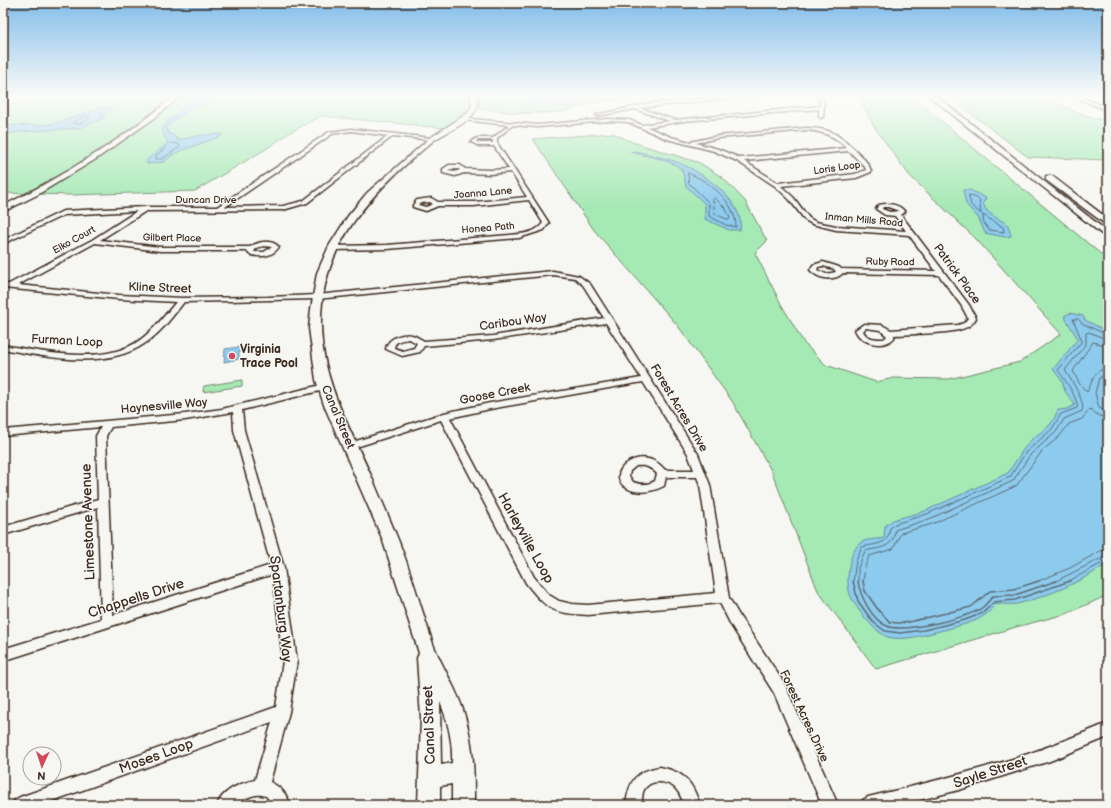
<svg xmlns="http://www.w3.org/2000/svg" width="1111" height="808" font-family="'Balsamiq Sans',sans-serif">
	<rect width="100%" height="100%" fill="#f6f6f2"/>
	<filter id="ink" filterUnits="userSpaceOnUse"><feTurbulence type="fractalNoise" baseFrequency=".025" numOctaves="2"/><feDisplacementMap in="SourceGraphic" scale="8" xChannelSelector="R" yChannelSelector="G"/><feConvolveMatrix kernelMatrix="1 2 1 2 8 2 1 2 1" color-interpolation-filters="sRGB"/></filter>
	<g filter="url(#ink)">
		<g fill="#a5e9b4" stroke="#708a69">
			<polygon points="42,95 471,95 472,106 467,114 444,128 321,116 289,133 266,149 195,191 71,195 3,193 3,107"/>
			<polygon points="478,95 650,95 589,103 563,112 542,113 514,113 477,107"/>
			<polygon points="858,95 910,95 1108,260 1108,595 1066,614 1016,627 876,669 818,591 772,472 732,401 678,326 594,230 533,139 613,133 632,142 700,163 723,178 745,201 767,241 755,253 781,304 804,343 826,365 876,382 894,378 949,379 1020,362 1061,334 977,240 909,175 875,128"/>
			<polygon points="947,95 1039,95 1076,112 1108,122 1108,160 1028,157"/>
			<polygon points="242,380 242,386 203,392 204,386"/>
		</g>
		<g fill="#8dcbee" stroke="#6c8b9b">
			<polygon points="199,95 212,95 207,103 192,108 167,126 166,129 169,134 173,135 178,140 202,135 221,134 222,136 183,150 172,155 164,162 147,164 147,160 168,143 162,130 164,125"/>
			<polygon points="580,95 583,103 564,107 533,102 532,99 525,96"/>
			<path d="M104 107 112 109 101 115 105 117 80 128 18 132 3 135V127L6 126C22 124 39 127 56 123 72 119 87 111 104 107Z"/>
			<path d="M635 151C648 154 661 157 674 161 697 169 746 200 740 230H729L705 219V204L686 186 682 170 676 165 661 159 630 152Z"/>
			<path d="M963 190H970L986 198 983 203C987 216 998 217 1008 225L1011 236 1005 237 985 233 979 219 966 204Z"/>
			<path d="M1070 313 1083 316 1085 320 1108 332V382L1105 384C1103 392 1104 399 1108 406V563C1081 582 1049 596 1017 604 1010 605 1002 603 995 605 982 622 967 623 948 629 930 633 905 642 888 637 874 632 853 606 849 591 846 579 849 554 858 545 864 538 876 540 884 538L885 526 893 520 925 511 1008 473 1023 450 1032 439 1049 426 1054 419 1058 410 1067 409 1075 405 1065 391 1062 381 1053 369 1078 339 1064 316Z"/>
			<polygon points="246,346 246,351 239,352 239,359 224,362 225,349"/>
		</g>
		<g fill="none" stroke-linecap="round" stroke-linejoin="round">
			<g stroke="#5c6a71" stroke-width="1">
				<path d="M534 95C546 104 563 104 577 101V95"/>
				<polygon points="87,115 90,118 79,124 72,123"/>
				<polygon points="172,143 179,144 180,147 162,159 156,159 156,156"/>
				<path d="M688 173C709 181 736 202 736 227L726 225 709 216V203L689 183Z"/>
				<polygon points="969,195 979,199 981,214 971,205"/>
				<polygon points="715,198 725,208 730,217 729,220 715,214 713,200"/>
				<polygon points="983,215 1003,227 1004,232 989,230 984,223"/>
				<path d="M1108 346 1093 342 1073 371 1079 383 1087 392C1094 380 1092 370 1108 368"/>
				<polyline points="1108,374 1099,378 1095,393 1099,408 1108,412"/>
				<path d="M853 582 856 561 862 547C877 543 888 546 890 528L895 524 927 514 1010 477 1026 452 1052 429 1061 414 1077 408C1080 401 1063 377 1058 370L1082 341 1073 319H1078L1083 324 1108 335"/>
				<path d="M858 582V568L865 551C881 547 893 549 895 530L929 519 1013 481 1030 455 1056 432 1064 419 1082 411C1086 401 1070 379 1065 370L1086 344V333L1089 332 1108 340"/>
				<polyline points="863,582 865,567 869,556 893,549 901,533 932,524 1016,486 1043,450 1059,437 1069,424 1082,419 1090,409 1099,416 1108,418"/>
				<polyline points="1036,582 1070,568 1100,551 1108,549"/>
				<polyline points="1054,582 1108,555"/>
				<polyline points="1067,582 1108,560"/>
			</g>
			<g stroke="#5c6a71" stroke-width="1.5">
				<polyline points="853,581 858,601 873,622 885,631 900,633 924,630 965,620 983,613 994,602 1015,600 1070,581"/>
				<path d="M858 581C860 596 872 620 887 626 903 633 970 618 983 607 986 604 990 600 993 596L1015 595 1056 581"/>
				<polyline points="863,581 865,591 879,611 890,622 897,623 909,622 971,607 990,591 1014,589 1039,581"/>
			</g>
			<defs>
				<g id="street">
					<polygon points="3,95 8,95 3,98"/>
					<path d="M738 95H757L639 108 675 120 820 106V101L817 95H821C825 103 824 109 823 117L821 118 819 117V109L684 121 647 127 671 137 690 142 718 136 807 128C814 128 822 129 829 131 840 135 871 161 871 172L856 178 781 186 793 197 809 218 816 222 836 226 906 231 895 216 885 215 876 209 879 205C888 203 899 204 905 212L901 215 969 305 976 318C974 322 971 325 967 327 955 334 911 334 894 335V338C883 349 861 344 855 330L864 324 882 325 891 330 958 325 964 323 968 318 961 305 939 275 843 273C834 282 818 279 810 270L813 265 823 262 839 267 841 269 936 271 909 235 836 230 812 224 805 220 789 199 775 186 737 161 714 151 667 139 628 122 607 121 538 127 513 125 497 138V143L549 223 544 230 519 238 387 249 333 250 330 248 333 246 387 245 510 235C522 234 536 233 543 223L529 200 474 206H438L426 211 413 207V205L417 200 431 198 438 202H474L527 197 511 172 490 174 464 173 455 176 443 173V169L449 165H460L465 169 490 170 509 169 494 146H479L471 142 477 138H493L509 125 463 120 461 118 538 125 607 119 629 120 642 125 670 121 635 109 598 116 596 115 647 104ZM807 130C824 132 835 136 847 148L740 158 718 149 696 143 718 138ZM478 140H493V143H480L476 142ZM849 151 865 167 866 170 855 174 778 183 744 161ZM450 169H459L460 170 455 172 448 171ZM430 202 433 204 426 207 418 205 421 203ZM883 207H888L899 211 890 212 882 209ZM823 266 834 269 836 272 826 274 817 270 818 267ZM866 328 880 330 887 336 884 339C875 339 867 339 863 331Z"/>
					<polygon points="1070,95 1076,95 1108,108 1108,111"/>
					<path d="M351 129 432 138 434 139 432 140 393 136 307 203 283 210 146 211 100 240 160 247H250C259 241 272 239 279 247 272 257 260 258 249 254L247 251H160L95 243 18 285 119 295 182 298 268 297 317 295 553 271 579 276 590 284 698 454 710 485 729 598 740 617 784 683 838 805H822L774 693 731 625 720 603 588 615C553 613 548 611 526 583L441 420 350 449 345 446 347 444 444 413 490 403 641 378 606 323 493 340 424 346 420 352 402 356 386 349C387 338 402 333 412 335 416 336 420 339 424 341L493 336 604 318 583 285 575 278 553 275 317 299 184 302C172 317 160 334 144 344 106 370 45 357 3 349V345C44 352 104 366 140 340 155 329 165 315 176 302L119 299 3 288V284H9L92 240 137 211 64 215 5 243 3 244V240L63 211 145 207H217L329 132ZM351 131 388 136 303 201 283 206 225 207 332 134ZM264 246 272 247 264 252H254L256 248ZM409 339 417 343 414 348 403 351 394 348C395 340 403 340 409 339ZM643 382 688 454 694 470H665C639 438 596 480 634 491 644 493 654 491 664 486L666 477H697L700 485 716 593 588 605 572 604 559 601 549 595 534 577 450 418 490 409ZM636 466C645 465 651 467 657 474L655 481C648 485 641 485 633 482L629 476 630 471Z"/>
					<path d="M325 384 328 385 329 387 328 389 242 410 244 430 284 568 297 661 289 712 270 782C281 787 286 794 291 805H274L266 796C252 792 248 799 236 804 232 807 223 805 217 805 223 790 241 783 255 780L272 722 41 805H12L15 800 20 797 276 707 283 661 273 574 3 661V649L101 619 98 507 3 535V527L98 499 96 436 101 427 3 436V430L185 414 222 409ZM233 412 234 430 271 565 113 615 106 436 111 427 185 420Z"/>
					<path d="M1108 723V737L1050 761 959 790 900 805H860L863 800 868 797C919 785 969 773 1019 757 1049 747 1079 735 1108 723Z"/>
					<path d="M660 767C685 772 692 782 700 805H684C682 799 680 793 675 788 666 780 648 779 643 792 642 796 642 801 642 805H626C629 781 635 771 660 767Z"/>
				</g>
				<g id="secondary">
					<path d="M175 95H182L153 119 96 159 37 195 3 212V206C63 176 124 139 175 95Z"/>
					<path d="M471 95H477C478 103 478 108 473 114 464 126 445 132 433 141 374 190 319 244 321 326 322 382 350 428 372 478 380 497 389 517 397 537 411 571 421 608 433 644 442 667 457 689 464 713 474 746 474 771 474 805H452V784L440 786V805H418L421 718 417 658 419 653 382 538 324 405 316 380 309 328 311 309 317 273 329 246 348 216 367 193 430 138 468 113 472 106ZM440 702C448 721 453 743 452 763L441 765Z"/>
					<polygon points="928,95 935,95 1108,232 1108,239"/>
					<polygon points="1046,176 1052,176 1108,219 1108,226 1046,180"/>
				</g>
			</defs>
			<use href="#street" stroke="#3b2a1e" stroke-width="3"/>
			<use href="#secondary" stroke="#3b2a1e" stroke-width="3"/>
			<use href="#street" fill="#f6f6f2" fill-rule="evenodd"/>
			<use href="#secondary" fill="#f6f6f2" fill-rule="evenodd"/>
		</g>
	</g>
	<linearGradient id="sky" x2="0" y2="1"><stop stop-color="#83bdea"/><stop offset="0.46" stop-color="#fbfbf9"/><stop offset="1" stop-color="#fbfbf9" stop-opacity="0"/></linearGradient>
	<rect width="1111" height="208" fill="url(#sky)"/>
	<circle fill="#d1495b" stroke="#f6f6f2" stroke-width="1.5" cx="232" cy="356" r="4"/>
	<g text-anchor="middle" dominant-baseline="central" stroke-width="3" stroke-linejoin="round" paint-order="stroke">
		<g font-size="10" fill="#3b2a1e" stroke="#f6f6f2">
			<text transform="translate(837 168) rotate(-8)">Loris Loop</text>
			<text transform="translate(483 193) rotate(-5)">Joanna Lane</text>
			<text x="206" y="200">Duncan Drive</text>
			<text transform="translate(864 220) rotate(5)">Inman Mills Road</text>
			<text transform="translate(488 228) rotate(-5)">Honea Path</text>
			<text transform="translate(172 238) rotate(1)">Gilbert Place</text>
			<text transform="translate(74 240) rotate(-29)">Elko Court</text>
			<text transform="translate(890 262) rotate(1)">Ruby Road</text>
		</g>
		<g font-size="12" fill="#3b2a1e" stroke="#f6f6f2">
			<text transform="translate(957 274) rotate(54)">Patrick Place</text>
			<text transform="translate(160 288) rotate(2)">Kline Street</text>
			<text transform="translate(513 322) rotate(-8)">Caribou Way</text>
			<text transform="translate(67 341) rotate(3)">Furman Loop</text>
			<text transform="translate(495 394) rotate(-11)">Goose Creek</text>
			<text transform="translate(164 406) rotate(-5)">Haynesville Way</text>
			<text transform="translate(679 408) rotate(59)">Forest Acres Drive</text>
			<text transform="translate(338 417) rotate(67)">Canal Street</text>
			<text transform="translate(804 716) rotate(65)">Forest Acres Drive</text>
		</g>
		<g font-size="12" font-weight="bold" fill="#3b2a1e" stroke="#f6f6f2" text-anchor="start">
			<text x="240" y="349">Virginia<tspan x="240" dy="14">Trace Pool</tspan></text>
		</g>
		<g font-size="14" fill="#3b2a1e" stroke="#f6f6f2">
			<text transform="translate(88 522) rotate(-92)">Limestone Avenue</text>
			<text transform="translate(526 538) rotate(61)">Harleyville Loop</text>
			<text transform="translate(136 598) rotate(-18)">Chappells Drive</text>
			<text transform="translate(281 609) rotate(83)">Spartanburg Way</text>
			<text transform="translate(429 725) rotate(-92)">Canal Street</text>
			<text transform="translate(156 756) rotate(-20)">Moses Loop</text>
			<text transform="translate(990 772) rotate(-18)">Sayle Street</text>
		</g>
	</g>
	<rect width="1111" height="808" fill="none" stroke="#f6f6f2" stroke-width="16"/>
	<rect x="8" y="8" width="1095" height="792" fill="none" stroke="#3b2a1e" stroke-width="1.5" filter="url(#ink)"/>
	<g transform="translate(42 766) rotate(183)"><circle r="19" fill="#f6f6f2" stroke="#aba49d"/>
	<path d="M0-3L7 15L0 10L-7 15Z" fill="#d1495b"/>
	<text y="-6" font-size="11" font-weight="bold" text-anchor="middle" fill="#3b2a1e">N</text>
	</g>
</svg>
